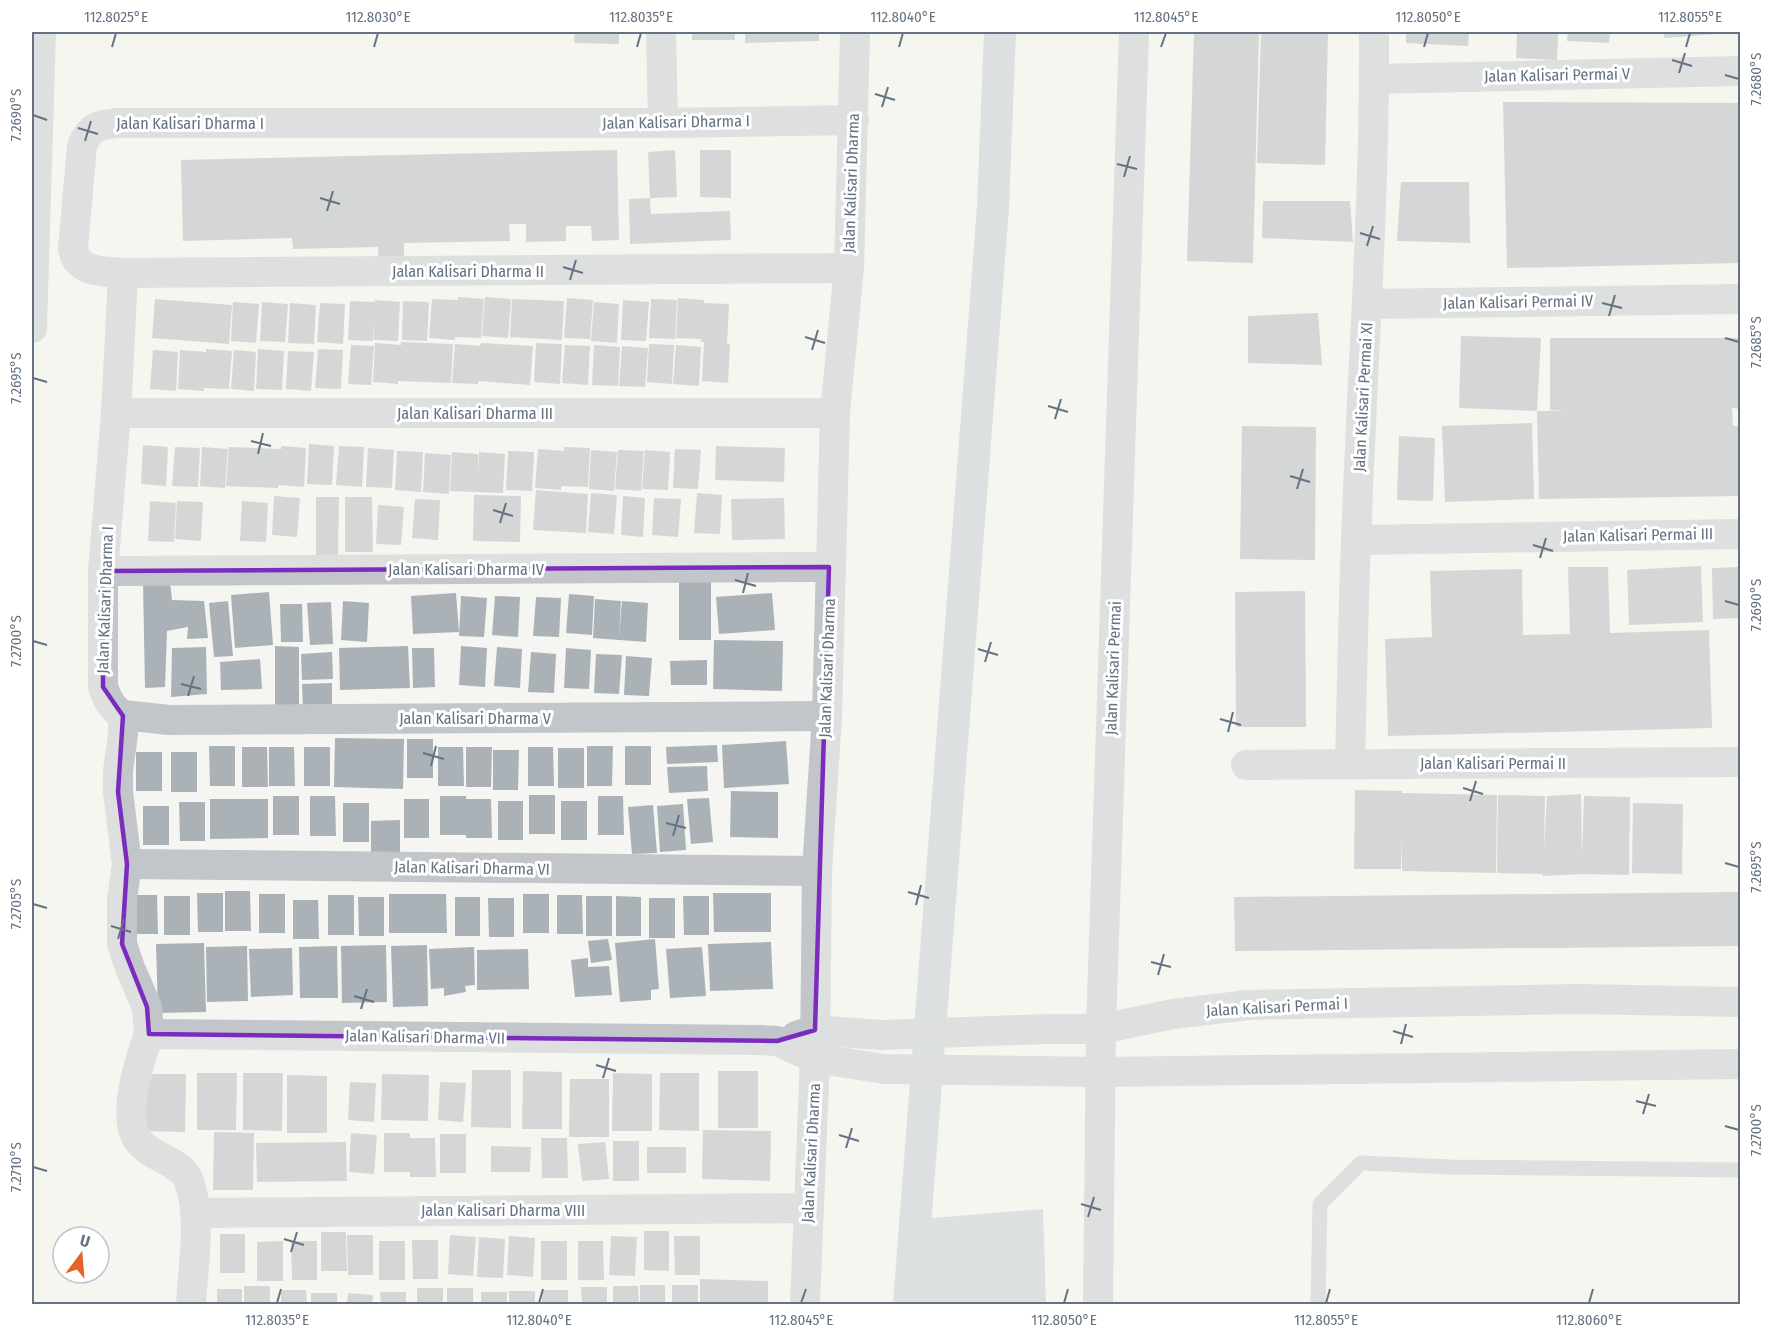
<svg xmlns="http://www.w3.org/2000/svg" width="1772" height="1336" font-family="'Fira Sans Condensed',sans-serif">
	<rect width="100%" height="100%" fill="#f5f5f1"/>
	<polygon fill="#bec6cd" points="1043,1209 1046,1304 919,1304 922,1219"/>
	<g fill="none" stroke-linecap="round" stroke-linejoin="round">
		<polyline stroke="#bec6cd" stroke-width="32" points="909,1304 993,207 1000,32"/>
	</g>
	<g fill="#abb2b7">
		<polygon points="575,32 619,32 619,44 574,43"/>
		<rect x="692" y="32" width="43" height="8"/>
		<polygon points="745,32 819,32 819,41 745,43"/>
		<polygon points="1194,32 1259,32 1253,263 1187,261"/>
		<polygon points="1261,32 1328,32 1325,165 1257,163"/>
		<polygon points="1406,32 1469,32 1468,46 1406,43"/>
		<polygon points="1517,32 1558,32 1557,60 1516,58"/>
		<polygon points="1568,32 1610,32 1609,43 1567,41"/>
		<polygon points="1664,32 1715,32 1715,34 1664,38"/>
		<polygon points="1503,102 1740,103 1740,263 1507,268"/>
		<polygon points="617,150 619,240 592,241 591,226 566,226 566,241 526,242 526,224 509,224 510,241 404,243 404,260 379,260 378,247 293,249 292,238 183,241 181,160"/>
		<polygon points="675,150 677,197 650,198 648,152"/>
		<polygon points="700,150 731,150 731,198 700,197"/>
		<polygon points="1401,182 1469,182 1470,243 1397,241"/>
		<polygon points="650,198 651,214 730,211 731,240 630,244 629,199"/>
		<polygon points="1263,201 1350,201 1353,242 1262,238"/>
		<polygon points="458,297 484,299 481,338 455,337 455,340 429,338 432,299 458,300"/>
		<polygon points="485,297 511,299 508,338 482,336"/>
		<polygon points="567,298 593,300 590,339 564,338"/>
		<polygon points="678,298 704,300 704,303 729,304 727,344 730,344 728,383 702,381 704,342 701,342 701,339 676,338"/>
		<polygon points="155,299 232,305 229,344 152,338"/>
		<polygon points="512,299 564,301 562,340 510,337"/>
		<polygon points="651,299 677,300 675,339 649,338"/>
		<polygon points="375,300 400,302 398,341 374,340 374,321 373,341 348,340 350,301 375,302"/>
		<polygon points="623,300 649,302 646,341 621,340"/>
		<polygon points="403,301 429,302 427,341 402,340"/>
		<polygon points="233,302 259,304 256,343 231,341"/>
		<polygon points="262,302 288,304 285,342 260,341"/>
		<polygon points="594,302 619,304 617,343 591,341"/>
		<polygon points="290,303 316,305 314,344 288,343"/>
		<polygon points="320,303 345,304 343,344 317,342"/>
		<polygon points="1318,313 1322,365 1248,363 1248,316"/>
		<polygon points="1461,336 1541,338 1537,411 1566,411 1550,410 1550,338 1740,338 1740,409 1732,408 1733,426 1740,426 1740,496 1539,499 1537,411 1459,408"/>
		<polygon points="401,342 453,344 451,383 398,381 398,384 373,382 375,343 401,345"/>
		<polygon points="481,343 533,346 530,385 478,381 478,384 452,383 455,344 480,346"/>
		<polygon points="536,343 562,344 560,384 534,382"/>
		<polygon points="649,344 674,345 672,384 647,382"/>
		<polygon points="351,345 374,346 371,385 348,384"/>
		<polygon points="565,345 590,346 588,385 562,383"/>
		<polygon points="594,345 620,347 618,386 592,385"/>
		<polygon points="676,345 701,347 699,386 673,384"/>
		<polygon points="622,346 648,348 645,387 619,386"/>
		<polygon points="206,349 232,351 229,389 204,388 204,391 178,389 180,350 206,352"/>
		<polygon points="258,349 284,351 282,390 256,389"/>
		<polygon points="318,349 343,350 341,389 315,388"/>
		<polygon points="153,350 178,352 176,391 150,389"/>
		<polygon points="234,350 256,352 254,391 231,389"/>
		<polygon points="288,351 314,352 311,391 286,389"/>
		<polygon points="1532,423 1534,499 1445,502 1442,426"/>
		<polygon points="1242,426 1316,427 1315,560 1240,559"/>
		<polygon points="1399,436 1435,438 1433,501 1397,500"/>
		<polygon points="309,444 334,446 332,485 307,484"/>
		<polygon points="143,445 168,447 166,486 141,484"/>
		<polygon points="281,446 306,448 304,487 278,485 278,488 226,486 229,447 281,449"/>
		<polygon points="339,446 364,447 362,487 336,485"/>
		<polygon points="716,446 785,448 784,482 715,480"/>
		<polygon points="175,447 200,448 198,487 172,486"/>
		<polygon points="202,447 228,449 225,488 200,486"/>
		<polygon points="564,447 590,448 588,487 561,486 561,490 535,488 538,449 564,451"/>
		<polygon points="368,448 394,450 392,488 366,487"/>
		<polygon points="675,449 701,450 698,489 673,488"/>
		<polygon points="591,450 617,452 614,491 589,489"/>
		<polygon points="618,450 644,451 641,491 615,489"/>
		<polygon points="645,450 670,452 668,490 642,489"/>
		<polygon points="397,451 423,452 421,492 395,490"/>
		<polygon points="508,451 534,452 532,491 506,490"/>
		<polygon points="452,452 478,454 478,472 479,452 505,454 503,493 450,491"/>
		<polygon points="425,453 451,455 449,494 423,492"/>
		<polygon points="536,490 588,494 586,533 533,530"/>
		<polygon points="591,493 617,495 614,534 588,532"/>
		<polygon points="697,493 722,495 720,534 694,533"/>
		<polygon points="474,495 521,496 520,542 473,541"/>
		<polygon points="274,496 300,498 297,537 272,535"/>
		<polygon points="623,496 645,498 643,537 621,535"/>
		<polygon points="316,497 339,497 338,555 316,555"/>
		<polygon points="345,497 372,497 373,552 345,552"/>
		<polygon points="654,498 681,499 678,537 652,535"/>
		<polygon points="784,498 785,539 732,540 731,499"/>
		<polygon points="415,499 440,500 438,540 412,538"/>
		<polygon points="150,501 176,503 174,542 148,541"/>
		<polygon points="177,501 203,502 201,541 175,539"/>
		<polygon points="242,501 268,503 266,542 240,541"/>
		<polygon points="378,505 404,507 401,545 376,544"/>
		<polygon points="1701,566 1703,622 1629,625 1627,570"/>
		<polygon points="1568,567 1608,567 1610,633 1709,630 1712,728 1388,736 1385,639 1432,637 1430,571 1522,569 1523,635 1570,634"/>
		<polygon points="1740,567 1740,618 1713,619 1712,568"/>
		<polygon points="679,580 711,581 711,640 679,640"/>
		<polygon points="143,582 170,582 172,600 204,601 208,638 187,639 188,627 167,631 165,687 145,688"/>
		<polygon points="1305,591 1306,727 1236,727 1235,592"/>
		<polygon points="269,592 273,645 235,648 231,595"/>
		<polygon points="456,593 459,632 413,634 411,596"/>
		<polygon points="772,593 775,630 719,634 716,597"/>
		<polygon points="569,594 594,596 592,635 566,633"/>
		<polygon points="461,596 487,598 484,637 459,636"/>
		<polygon points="495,596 520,597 518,637 492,635"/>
		<polygon points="536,597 561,598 559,637 533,636"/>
		<polygon points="595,599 621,601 619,637 622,601 648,603 646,642 593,638"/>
		<polygon points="228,601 233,656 214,657 209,603"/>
		<polygon points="343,601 369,603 367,642 341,640"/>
		<polygon points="331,602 333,644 310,645 307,603"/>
		<polygon points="280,604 302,604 303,642 281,642"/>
		<polygon points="714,640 783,641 782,691 713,689"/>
		<polygon points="275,646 299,647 299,705 275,705"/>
		<polygon points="408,646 410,688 340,690 339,648"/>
		<polygon points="461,646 487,648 485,687 459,685"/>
		<polygon points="206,647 207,694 171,697 172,648"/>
		<polygon points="497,647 522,649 520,688 494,686"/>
		<polygon points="412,648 434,648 435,687 413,688"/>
		<polygon points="566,648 591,650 589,689 564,688"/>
		<polygon points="332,652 333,679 302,680 301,654"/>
		<polygon points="531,652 556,654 554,693 528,692"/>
		<polygon points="596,654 622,655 619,694 594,693"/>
		<polygon points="626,656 652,658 649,696 624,695"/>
		<polygon points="260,659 262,689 221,690 220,662"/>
		<polygon points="707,660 707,685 671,685 670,661"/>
		<polygon points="332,683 332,708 303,709 302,684"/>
		<polygon points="335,738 404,739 403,789 334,787"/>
		<rect x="407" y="739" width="26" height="39"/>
		<polygon points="786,741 789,784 724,788 722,745"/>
		<polygon points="717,745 718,762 667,764 666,747"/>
		<polygon points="209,746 235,746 235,786 210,786"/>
		<polygon points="587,746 613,746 612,786 587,786"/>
		<rect x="625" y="746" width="26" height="39"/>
		<polygon points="242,747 267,747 268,787 242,787"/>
		<polygon points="269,747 294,747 295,786 269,786"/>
		<rect x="304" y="747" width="26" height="39"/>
		<polygon points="438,747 463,747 464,786 438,786"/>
		<polygon points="466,747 492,747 491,787 466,787"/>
		<polygon points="528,747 553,747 554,786 528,786"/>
		<rect x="558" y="748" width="26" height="40"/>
		<polygon points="493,750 519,750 518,790 493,790"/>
		<rect x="136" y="752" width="26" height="39"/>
		<rect x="171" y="752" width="26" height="40"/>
		<polygon points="707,766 708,791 669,793 667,767"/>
		<polygon points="1355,790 1402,791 1402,793 1497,795 1496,873 1402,871 1402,838 1401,869 1354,869"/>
		<polygon points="731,791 778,792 778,838 730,837"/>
		<polygon points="1581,794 1582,855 1584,796 1630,797 1629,875 1583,874 1543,876 1543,874 1497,873 1498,795 1545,796 1544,850 1547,796"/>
		<rect x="529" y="795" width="26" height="39"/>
		<rect x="273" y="796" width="26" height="39"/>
		<polygon points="310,796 335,796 336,836 310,836"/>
		<polygon points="440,796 466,796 466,799 491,799 492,838 466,838 466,835 440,835"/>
		<polygon points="598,796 623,796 624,835 598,835"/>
		<polygon points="709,798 713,842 691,844 687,799"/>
		<polygon points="210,799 268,799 268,838 210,839"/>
		<rect x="404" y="799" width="25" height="39"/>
		<rect x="498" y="801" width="25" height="39"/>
		<rect x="561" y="801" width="26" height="39"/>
		<polygon points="179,802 205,802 205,841 180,841"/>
		<rect x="343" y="803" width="26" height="39"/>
		<polygon points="1633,803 1683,804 1682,874 1632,873"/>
		<polygon points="683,804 686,850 660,852 657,806"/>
		<polygon points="653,805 657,853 632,854 628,807"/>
		<rect x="143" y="806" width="26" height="39"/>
		<polygon points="400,820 400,852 371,852 371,821"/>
		<polygon points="225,891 250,891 251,931 225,931"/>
		<polygon points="1740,892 1740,946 1235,951 1234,897"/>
		<polygon points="197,893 223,893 223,932 198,932"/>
		<polygon points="713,893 771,893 771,932 714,932"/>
		<rect x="259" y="894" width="26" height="39"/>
		<polygon points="389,894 446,894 447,933 389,933"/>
		<rect x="523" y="894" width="26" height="39"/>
		<polygon points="132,895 157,895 158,934 132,934"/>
		<rect x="328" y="895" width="26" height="40"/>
		<polygon points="557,895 582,895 583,934 557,934"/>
		<rect x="164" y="896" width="26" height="39"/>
		<rect x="586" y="896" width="26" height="40"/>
		<polygon points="616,896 641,897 641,936 616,936"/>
		<polygon points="683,896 709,896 709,935 684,935"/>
		<polygon points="358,897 384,897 384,936 359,936"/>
		<rect x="455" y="897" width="25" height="39"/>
		<polygon points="488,898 514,898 514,937 489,937"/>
		<rect x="649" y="898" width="26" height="40"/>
		<polygon points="293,900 318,900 319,939 293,939"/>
		<polygon points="608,939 612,960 591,963 588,941"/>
		<polygon points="655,939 659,989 651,990 651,1000 620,1002 615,943"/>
		<polygon points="771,942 773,989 710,991 708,944"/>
		<polygon points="204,943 206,1012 158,1013 156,944"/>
		<polygon points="386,945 387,1002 342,1003 341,946"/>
		<polygon points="427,945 428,1006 393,1007 391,946"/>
		<polygon points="247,946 248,1001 207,1002 206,947"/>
		<polygon points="337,946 338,998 300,998 299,947"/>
		<polygon points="474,947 475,985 465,986 466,992 444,996 444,988 431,989 429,949"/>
		<polygon points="702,947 706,996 670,998 666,949"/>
		<polygon points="292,948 293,995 251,997 249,949"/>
		<polygon points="528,949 529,989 477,990 477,950"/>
		<polygon points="588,958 588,967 609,966 612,995 575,997 571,960"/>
		<polygon points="472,1070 511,1070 511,1128 471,1127"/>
		<polygon points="523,1071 562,1072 562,1129 522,1129"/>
		<rect x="718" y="1071" width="40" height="57"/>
		<polygon points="197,1073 237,1073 236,1130 197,1130"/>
		<polygon points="243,1073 283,1073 282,1131 243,1130"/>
		<polygon points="613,1073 652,1074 652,1131 612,1131"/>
		<polygon points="660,1073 699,1073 699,1131 659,1130"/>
		<polygon points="146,1074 186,1074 185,1132 146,1131"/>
		<polygon points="382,1074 429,1075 428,1121 381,1120"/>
		<polygon points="287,1075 327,1076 327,1133 287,1133"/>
		<polygon points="570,1079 609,1079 609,1137 569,1137"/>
		<polygon points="350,1082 376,1083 374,1122 348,1120"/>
		<polygon points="440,1082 466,1083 463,1122 438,1120"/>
		<polygon points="703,1130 771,1131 770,1181 702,1179"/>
		<polygon points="214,1132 254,1133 253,1190 213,1190"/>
		<polygon points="351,1133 377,1135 374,1174 349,1172"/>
		<polygon points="384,1133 410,1133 410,1138 435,1138 436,1177 410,1177 410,1172 384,1172"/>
		<rect x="440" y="1134" width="26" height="39"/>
		<polygon points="541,1138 567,1138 568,1178 542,1178"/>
		<rect x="613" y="1141" width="26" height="40"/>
		<polygon points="346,1142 347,1181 257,1182 256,1143"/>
		<polygon points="605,1142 609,1179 582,1181 578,1144"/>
		<polygon points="491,1146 531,1147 530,1172 491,1172"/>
		<rect x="647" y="1147" width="39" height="26"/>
		<polygon points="644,1231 669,1231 669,1271 644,1270"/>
		<polygon points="321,1232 346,1232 347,1271 321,1271"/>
		<rect x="220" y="1234" width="25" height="39"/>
		<polygon points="347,1235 373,1235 373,1275 348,1275"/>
		<polygon points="450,1235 476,1237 473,1276 448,1274"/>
		<polygon points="509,1236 535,1238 533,1277 507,1275"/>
		<polygon points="611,1236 637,1237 635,1276 609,1275"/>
		<polygon points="674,1236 700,1236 700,1275 675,1275"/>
		<polygon points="479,1237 505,1239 503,1278 477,1277"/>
		<polygon points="412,1240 438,1240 438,1279 413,1279"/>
		<polygon points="283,1241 283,1281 257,1281 257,1242"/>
		<polygon points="291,1241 317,1241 317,1280 292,1280"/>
		<rect x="379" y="1241" width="26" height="39"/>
		<rect x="541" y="1241" width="26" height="39"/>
		<polygon points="578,1241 603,1241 604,1280 578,1280"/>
		<polygon points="700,1279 768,1281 768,1304 700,1304"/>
		<rect x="640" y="1285" width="25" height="19"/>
		<rect x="672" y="1285" width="26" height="19"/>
		<rect x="244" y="1286" width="26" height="18"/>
		<polygon points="613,1286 638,1286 639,1304 613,1304"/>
		<polygon points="581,1287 607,1287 607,1304 582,1304"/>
		<rect x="417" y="1288" width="26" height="16"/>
		<rect x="447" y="1288" width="26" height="16"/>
		<rect x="217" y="1289" width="25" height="15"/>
		<polygon points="281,1290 306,1290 307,1304 281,1304"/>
		<rect x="542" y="1290" width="26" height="14"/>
		<rect x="509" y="1291" width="26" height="13"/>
		<polygon points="380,1292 406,1292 406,1304 381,1304"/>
		<rect x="481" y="1292" width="26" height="12"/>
		<rect x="311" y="1293" width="26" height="11"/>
		<polygon points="348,1293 373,1295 372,1304 347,1304"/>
	</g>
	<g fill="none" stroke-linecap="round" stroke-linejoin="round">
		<polyline stroke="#c2c5c9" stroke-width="15" points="1318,1304 1320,1204 1361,1163 1451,1167 1740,1170"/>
		<g stroke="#c2c5c9" stroke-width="30">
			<polyline points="661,32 663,123"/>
			<polyline points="1374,79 1740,71"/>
			<polyline points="123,273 849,268"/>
			<polyline points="1368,304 1740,299"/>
			<polyline points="32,328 41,32"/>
			<polyline points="116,413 835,413"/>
			<polyline points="1356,540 1740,534"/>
			<polyline points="103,571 829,567"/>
			<polyline points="123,715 123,734 118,771 118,792 127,864 122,899 122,944 130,968 147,1007 149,1034"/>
			<path d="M827 716 169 720 123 715C112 709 107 699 103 687V571L116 413 123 273C103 271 76 273 73 248L82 146C89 127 98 125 117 123H663L854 120"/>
			<path d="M1350 763C1352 689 1353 615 1356 541 1362 371 1375 201 1374 32"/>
			<polyline points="1246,765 1740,762"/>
			<polyline points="127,864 817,871"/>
			<polyline points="796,1036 815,1030 881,1035 1048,1029 1101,1029 1173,1014 1248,1005 1578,999 1740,1002"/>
			<polyline points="197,1213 809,1208"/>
			<path d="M191 1304C193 1265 202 1218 189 1181 184 1167 164 1159 153 1153 146 1149 140 1144 136 1137 123 1112 140 1059 149 1034L757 1040 777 1041 815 1058 884 1069 1101 1072 1740 1064"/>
			<polyline points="805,1304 815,1058 817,871 827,716 835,413 849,268 855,32"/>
			<polyline points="1098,1304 1101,1029 1134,32"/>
		</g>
	</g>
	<path d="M0 0H1772V1336H0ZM829 567 815 1030 777 1041 149 1034 147 1007 122 944 127 864 118 792 123 716 103 687V571Z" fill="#f5f5f1" fill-opacity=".55" fill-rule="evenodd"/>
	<path fill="none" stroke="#7b2cbf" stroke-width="4.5" stroke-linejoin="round" d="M829 567 815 1030 777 1041 149 1034 147 1007 122 944 127 864 118 792 123 716 103 687V571Z"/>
	<path fill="none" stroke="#647282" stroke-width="2" d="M112 47 116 33M374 47 378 33M637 47 641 33M899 47 903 33M1161 47 1166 33M1424 47 1428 33M1686 47 1690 33M1672 60 1692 66M1679 73 1685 53M1725 75 1739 79M875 94 895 100M882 107 888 87M33 115 47 120M78 128 98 134M85 141 91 121M1117 164 1137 169M1124 177 1130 156M320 198 340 204M327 211 333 191M1360 233 1380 239M1367 246 1373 226M563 267 583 273M570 280 576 260M1602 303 1622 308M1609 316 1615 295M805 337 825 343M1725 338 1739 342M812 350 818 330M33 378 47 382M1048 406 1068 412M1055 419 1061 399M251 441 271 446M258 454 263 433M1290 476 1310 482M1297 489 1303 469M493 510 513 516M500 523 506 503M1533 545 1553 551M1540 558 1546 538M735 580 756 586M743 593 748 573M1725 601 1739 605M33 641 47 645M978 649 998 655M985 662 991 642M181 684 201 689M188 696 194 676M1220 719 1241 725M1228 732 1233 712M423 753 444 759M431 766 436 746M1463 788 1483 794M1470 801 1476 781M666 823 686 828M673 836 679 815M1725 863 1739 867M908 892 929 898M33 904 47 908M916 905 921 885M111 926 131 932M118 939 124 919M1151 962 1171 967M1158 975 1164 954M354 996 374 1002M361 1009 367 989M1393 1031 1413 1037M1401 1044 1406 1024M596 1065 616 1071M603 1078 609 1058M1636 1101 1656 1106M1643 1114 1649 1094M1725 1126 1739 1130M839 1135 859 1141M846 1148 852 1128M33 1167 47 1171M1081 1204 1101 1210M1088 1217 1094 1197M284 1239 304 1245M291 1252 297 1232M277 1303 281 1289M539 1303 543 1289M801 1303 806 1289M1064 1303 1068 1289M1326 1303 1330 1289M1589 1303 1593 1289"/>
	<g text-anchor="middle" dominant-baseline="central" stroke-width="6" stroke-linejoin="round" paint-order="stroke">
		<g font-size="16" fill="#647282" stroke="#fff">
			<text transform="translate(1557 75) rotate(-1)">Jalan Kalisari Permai V</text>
			<text transform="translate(676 122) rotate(-1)">Jalan Kalisari Dharma I</text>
			<text x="190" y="123">Jalan Kalisari Dharma I</text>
			<text transform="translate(851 183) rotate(-88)">Jalan Kalisari Dharma</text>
			<text x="468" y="271">Jalan Kalisari Dharma II</text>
			<text transform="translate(1518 302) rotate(-1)">Jalan Kalisari Permai IV</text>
			<text transform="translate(1363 397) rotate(-87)">Jalan Kalisari Permai XI</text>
			<text x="475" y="413">Jalan Kalisari Dharma III</text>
			<text transform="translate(1638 535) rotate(-1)">Jalan Kalisari Permai III</text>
			<text x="466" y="569">Jalan Kalisari Dharma IV</text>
			<text transform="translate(105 600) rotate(-88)">Jalan Kalisari Dharma I</text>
			<text transform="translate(827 668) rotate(-88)">Jalan Kalisari Dharma</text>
			<text transform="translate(1113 668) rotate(-88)">Jalan Kalisari Permai</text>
			<text x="475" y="718">Jalan Kalisari Dharma V</text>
			<text x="1493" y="763">Jalan Kalisari Permai II</text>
			<text transform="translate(472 868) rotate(1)">Jalan Kalisari Dharma VI</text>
			<text transform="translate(1277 1007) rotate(-3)">Jalan Kalisari Permai I</text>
			<text transform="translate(425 1037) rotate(1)">Jalan Kalisari Dharma VII</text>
			<text transform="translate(811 1153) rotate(-87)">Jalan Kalisari Dharma</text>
			<text x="503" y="1210">Jalan Kalisari Dharma VIII</text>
		</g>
	</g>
	<rect width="1772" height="1336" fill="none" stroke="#ffffff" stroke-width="66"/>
	<g transform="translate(81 1255) rotate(16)"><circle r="28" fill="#ffffff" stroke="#c1c7cd" stroke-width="1.5"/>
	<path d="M0-4.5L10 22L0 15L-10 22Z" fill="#e26525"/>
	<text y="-9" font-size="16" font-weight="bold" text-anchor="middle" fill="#647282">U</text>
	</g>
	<rect x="33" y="33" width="1706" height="1270" fill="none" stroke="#647282" stroke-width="2"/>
	<g font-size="15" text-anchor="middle" fill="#647282">
		<text x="116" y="22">112.8025°E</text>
		<text x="378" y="22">112.8030°E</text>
		<text x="641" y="22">112.8035°E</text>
		<text x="903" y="22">112.8040°E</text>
		<text x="1166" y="22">112.8045°E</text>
		<text x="1428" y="22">112.8050°E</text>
		<text x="1690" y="22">112.8055°E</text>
		<text transform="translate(1756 79) rotate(-90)" y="5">7.2680°S</text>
		<text transform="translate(16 115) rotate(-90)" y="5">7.2690°S</text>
		<text transform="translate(1756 342) rotate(-90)" y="5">7.2685°S</text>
		<text transform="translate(16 378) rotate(-90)" y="5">7.2695°S</text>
		<text transform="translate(1756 605) rotate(-90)" y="5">7.2690°S</text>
		<text transform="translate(16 641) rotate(-90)" y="5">7.2700°S</text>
		<text transform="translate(1756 867) rotate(-90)" y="5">7.2695°S</text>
		<text transform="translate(16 904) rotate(-90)" y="5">7.2705°S</text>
		<text transform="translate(1756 1130) rotate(-90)" y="5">7.2700°S</text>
		<text transform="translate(16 1167) rotate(-90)" y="5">7.2710°S</text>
		<text x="277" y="1325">112.8035°E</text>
		<text x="539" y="1325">112.8040°E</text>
		<text x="801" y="1325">112.8045°E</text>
		<text x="1064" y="1325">112.8050°E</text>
		<text x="1326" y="1325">112.8055°E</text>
		<text x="1589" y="1325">112.8060°E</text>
	</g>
</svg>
